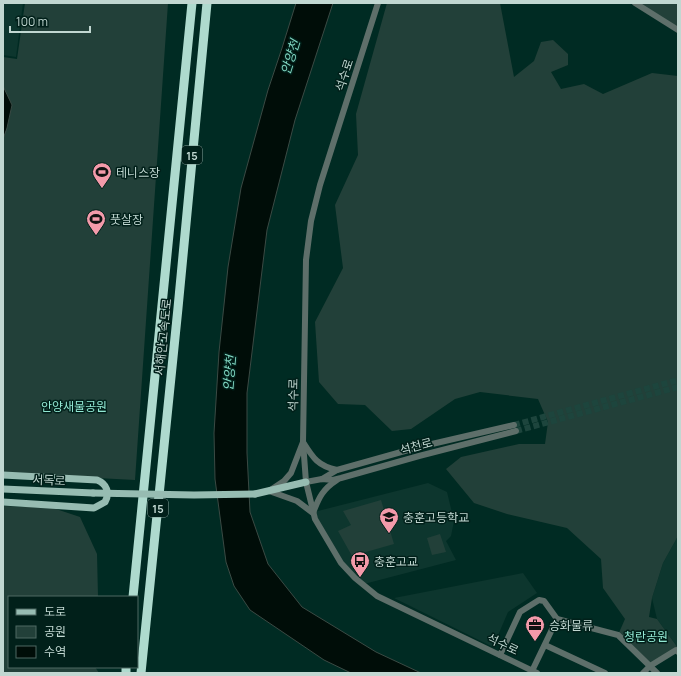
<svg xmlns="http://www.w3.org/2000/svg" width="681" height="676" font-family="Manrope,'Noto Sans KR',sans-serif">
	<rect width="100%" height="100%" fill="#002b23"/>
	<g fill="#0d362e">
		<polygon points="3,3 23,3 16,57 3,55"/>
		<polygon points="428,483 447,492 454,521 451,536 446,541 456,560 364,584 348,569 314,512"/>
		<polygon points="678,536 678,648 657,619 652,598 663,563"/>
		<polygon points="523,573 537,593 508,612 493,647 394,598"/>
	</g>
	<g fill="#224039">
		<polygon points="25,3 168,3 135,480 3,473 3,57 17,59"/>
		<polygon points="387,3 500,3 514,77 534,61 541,42 553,40 568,54 568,65 551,72 561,89 584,84 603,94 652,73 678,76 678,536 663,563 652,598 649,617 657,619 678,648 650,666 618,635 625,619 603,588 601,559 567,528 507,514 474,503 446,469 461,457 519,444 545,444 548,422 538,399 480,392 455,399 411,429 392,431 365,405 338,404 319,382 315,322 343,268 335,205 358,155 356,114"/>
		<polygon points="636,3 678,3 678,29"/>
		<polygon points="381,500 394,544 352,556 338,531 351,525 343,511"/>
		<polygon points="3,506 53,508 80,517 97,554 98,597 9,597 9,667 95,667 99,673 3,673"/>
		<polygon points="440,534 446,552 432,555 427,538"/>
	</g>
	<g fill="#000d08" stroke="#3a4a44">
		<polygon points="296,3 333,3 295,120 267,230 247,393 247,453 250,512 268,564 302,607 376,652 421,673 351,673 324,660 250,610 234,586 226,562 215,479 214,433 219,352 228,267 241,188 268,90 282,48"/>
		<polygon points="3,86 12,105 7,128 3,139"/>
	</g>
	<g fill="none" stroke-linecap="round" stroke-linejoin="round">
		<g stroke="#1d453d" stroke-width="6" stroke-dasharray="6 3" stroke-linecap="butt">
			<polyline points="514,425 678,380"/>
			<polyline points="516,431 678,387"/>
		</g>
		<g stroke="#5e6f6a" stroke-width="6">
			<polyline points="378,3 320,185 311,221 306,260 303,442 306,482 315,519 341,563 355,578 377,596 537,673"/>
			<polyline points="635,3 678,30"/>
			<path d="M337 470C318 466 313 458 303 442L291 473 284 481 269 491 297 501 313 513C319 497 323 489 337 480"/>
			<polyline points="322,479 337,470 419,447 514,425"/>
			<polyline points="306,482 322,479 333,480 341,478 419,456 516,431"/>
			<polyline points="545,645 605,673"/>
			<polyline points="500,655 520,612 539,600 544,601 557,619"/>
			<polyline points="532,671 557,619 618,635 657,673"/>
			<polyline points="643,673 650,666 676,650 678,652"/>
		</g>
		<g stroke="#97bcb2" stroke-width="7">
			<path d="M3 475 97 480C107 484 110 493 105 502L94 508 3 502"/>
			<polyline points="3,489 93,493"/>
			<polyline points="255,494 306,482"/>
		</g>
		<g stroke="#aedace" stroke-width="9">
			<polyline points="133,597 192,3"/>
			<polyline points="126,673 126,667"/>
			<polyline points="141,673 178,308 207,3"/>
		</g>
		<polyline stroke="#97bcb2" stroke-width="7" points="93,493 194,495 255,494"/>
	</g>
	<defs>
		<symbol id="stadium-pin" viewBox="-11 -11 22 30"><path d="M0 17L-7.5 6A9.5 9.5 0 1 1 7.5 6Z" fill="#f39aaa" stroke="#01201a"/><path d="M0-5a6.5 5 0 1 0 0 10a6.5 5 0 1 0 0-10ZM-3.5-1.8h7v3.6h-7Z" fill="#111"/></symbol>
		<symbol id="school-pin" viewBox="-11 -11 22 30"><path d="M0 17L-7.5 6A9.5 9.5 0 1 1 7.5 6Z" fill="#f39aaa" stroke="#01201a"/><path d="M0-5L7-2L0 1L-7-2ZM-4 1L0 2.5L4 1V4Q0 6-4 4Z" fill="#111"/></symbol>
		<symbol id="bus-pin" viewBox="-11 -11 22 30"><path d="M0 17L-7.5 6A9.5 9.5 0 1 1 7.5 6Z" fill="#f39aaa" stroke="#01201a"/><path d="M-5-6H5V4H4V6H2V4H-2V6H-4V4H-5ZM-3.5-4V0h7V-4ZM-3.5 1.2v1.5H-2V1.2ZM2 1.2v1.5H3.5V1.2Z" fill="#111"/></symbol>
		<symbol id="office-pin" viewBox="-11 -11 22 30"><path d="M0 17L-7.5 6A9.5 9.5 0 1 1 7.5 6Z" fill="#f39aaa" stroke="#01201a"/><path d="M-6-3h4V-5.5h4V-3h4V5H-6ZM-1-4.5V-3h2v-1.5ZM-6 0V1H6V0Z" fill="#111"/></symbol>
	</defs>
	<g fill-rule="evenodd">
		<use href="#stadium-pin" x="91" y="161" width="22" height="30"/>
		<use href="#stadium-pin" x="85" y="208" width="22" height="30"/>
		<use href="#school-pin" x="378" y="506" width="22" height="30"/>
		<use href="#bus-pin" x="349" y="550" width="22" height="30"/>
		<use href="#office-pin" x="524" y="614" width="22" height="30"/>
	</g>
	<g text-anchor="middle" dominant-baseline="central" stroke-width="3" stroke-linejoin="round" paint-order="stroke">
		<g fill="#01201a" stroke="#87a09a" stroke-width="1">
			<rect x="182" y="146" width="20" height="18" rx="3"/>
			<rect x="148" y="499" width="20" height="18" rx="3"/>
		</g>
		<g font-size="11" font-weight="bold" fill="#c1d7d1">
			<text x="192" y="155">15</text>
			<text x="158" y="508">15</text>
		</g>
		<g font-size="12" fill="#c1d7d1" stroke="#01201a">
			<text transform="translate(344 75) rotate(-72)">석수로</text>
			<text transform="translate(163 337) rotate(-84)">서해안고속도로</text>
			<text transform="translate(293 395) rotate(-89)">석수로</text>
			<text transform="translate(416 446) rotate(-15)">석천로</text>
			<text transform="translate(49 480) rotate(2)">서독로</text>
			<text transform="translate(503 644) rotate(25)">석수로</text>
		</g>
		<g font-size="12" fill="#c1d7d1" stroke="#01201a" text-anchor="start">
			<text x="116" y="172">테니스장</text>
			<text x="110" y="219">풋살장</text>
			<text x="403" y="517">충훈고등학교</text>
			<text x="374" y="561">충훈고교</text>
			<text x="549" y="625">승화물류</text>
		</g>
		<g font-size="12" fill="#92e8d3" stroke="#01201a">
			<text x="74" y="406">안양새물공원</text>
			<text x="646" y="636">청란공원</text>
		</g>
		<g font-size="13" font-style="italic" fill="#80d6c1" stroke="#01201a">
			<text transform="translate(290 57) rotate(-73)">안양천</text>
			<text transform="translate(229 373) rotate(-85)">안양천</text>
		</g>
	</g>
	<rect width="681" height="676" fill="none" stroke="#c1d7d1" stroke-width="8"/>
	<rect x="8" y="596" width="130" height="72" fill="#01201a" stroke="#4e6963"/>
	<rect x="16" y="609" width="20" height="6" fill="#97bcb2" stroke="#4e6963"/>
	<text x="44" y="616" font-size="12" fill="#c1d7d1">도로</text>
	<rect x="16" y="626" width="20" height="12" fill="#224039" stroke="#4e6963"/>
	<text x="44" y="636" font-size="12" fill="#c1d7d1">공원</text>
	<rect x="16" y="646" width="20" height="12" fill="#000d08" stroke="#4e6963"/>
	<text x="44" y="656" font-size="12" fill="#c1d7d1">수역</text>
	<path d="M10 26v6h80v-6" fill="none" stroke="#c1d7d1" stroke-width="2"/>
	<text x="16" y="26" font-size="12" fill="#c1d7d1" stroke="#01201a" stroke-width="3" paint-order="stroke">100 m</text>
</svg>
